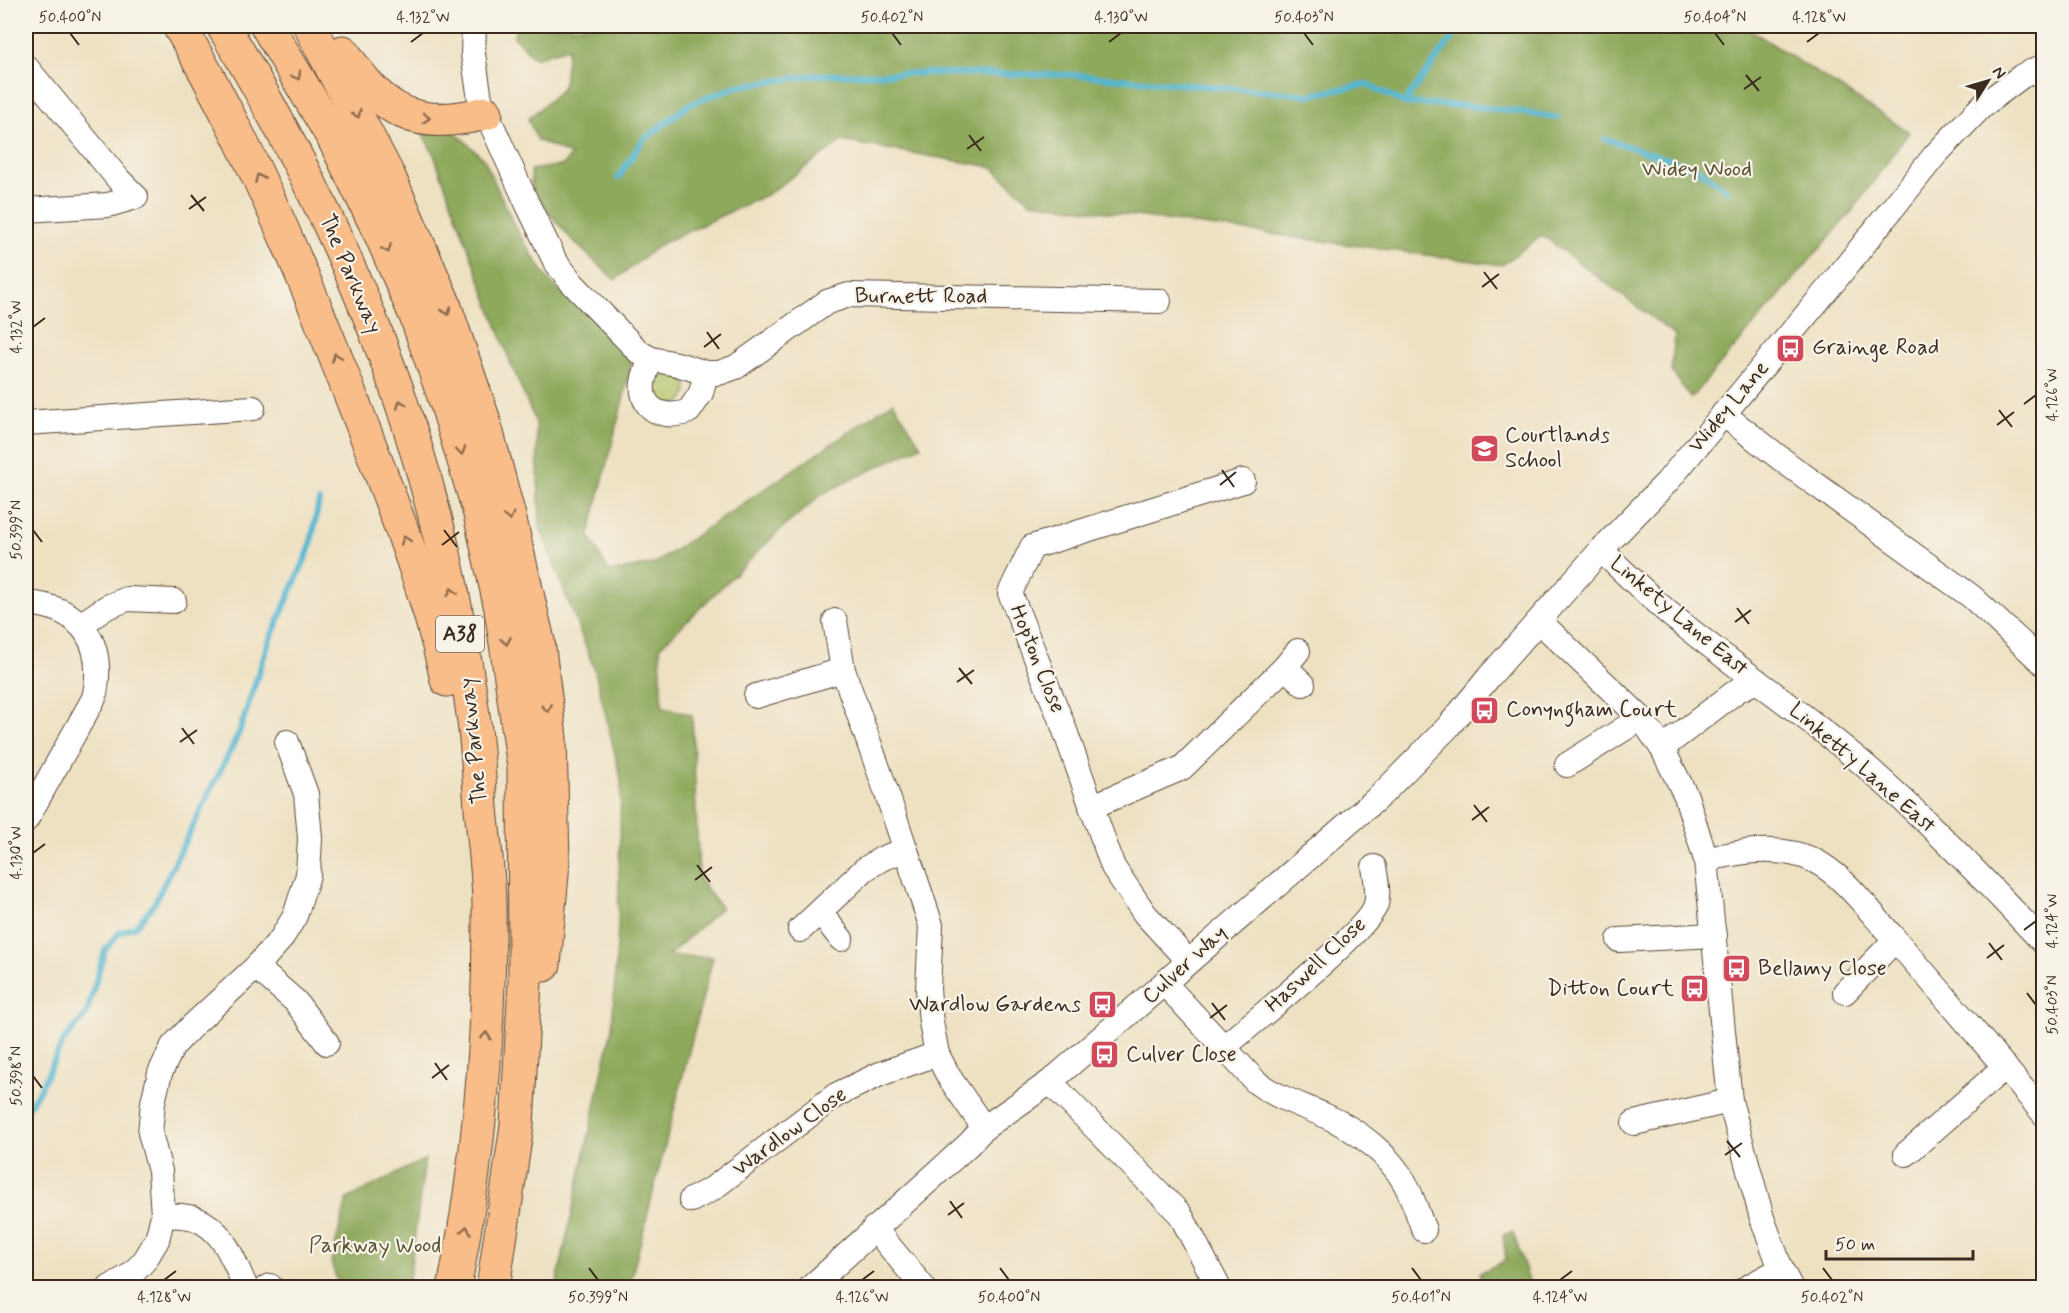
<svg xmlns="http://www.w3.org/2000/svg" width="2069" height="1313" font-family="Mynerve,sans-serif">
	<rect width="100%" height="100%" fill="#f7f3e8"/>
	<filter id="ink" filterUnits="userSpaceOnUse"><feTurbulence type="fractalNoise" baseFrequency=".0167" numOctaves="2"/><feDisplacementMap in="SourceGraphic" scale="12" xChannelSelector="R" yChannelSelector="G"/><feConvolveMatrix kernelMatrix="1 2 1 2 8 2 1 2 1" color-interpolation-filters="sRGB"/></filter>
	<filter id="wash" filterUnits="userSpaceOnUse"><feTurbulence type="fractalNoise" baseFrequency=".008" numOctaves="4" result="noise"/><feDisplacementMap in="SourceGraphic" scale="24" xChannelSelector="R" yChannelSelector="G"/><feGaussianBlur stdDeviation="1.35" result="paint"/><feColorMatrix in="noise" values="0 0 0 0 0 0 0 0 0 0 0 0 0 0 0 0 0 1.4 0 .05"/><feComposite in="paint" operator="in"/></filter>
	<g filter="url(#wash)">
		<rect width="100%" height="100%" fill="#eee1c2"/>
		<circle fill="#b3c366" stroke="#777642" stroke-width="1.5" cx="671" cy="389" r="16"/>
		<g fill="#8ea95b" stroke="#646a3c" stroke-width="1.5">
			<polygon points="516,26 1748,26 1752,31 1909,132 1853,210 1691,398 1671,371 1675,335 1542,235 1502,265 1030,202 992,167 842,141 768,194 661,244 615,280 574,242 532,194 531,170 563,165 571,155 537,140 528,119 561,90 564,83 568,48 534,58 514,37"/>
			<polygon points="420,129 452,129 484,159 516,229 549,281 634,356 589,535 609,572 654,564 893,402 921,446 822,494 777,533 660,647 662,706 692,715 699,879 721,908 668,956 713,957 629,1287 556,1287 612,1028 618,927 621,779 595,671 540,527 536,423 511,364 434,155"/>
			<polygon points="425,1159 408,1287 339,1287 331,1262 347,1199"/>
			<polygon points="1513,1232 1531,1287 1483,1287 1480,1273 1506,1260 1503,1235"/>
		</g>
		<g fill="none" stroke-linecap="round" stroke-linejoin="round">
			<g stroke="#51b5d0" stroke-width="6">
				<polyline points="1404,103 1461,26"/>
				<polyline points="1605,139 1696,168 1727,190"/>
				<polyline points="618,178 642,141 690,104 738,86 817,75 932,73 1076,75 1310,95 1367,84 1404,103 1468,106 1515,111 1558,118"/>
				<polyline points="26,1111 40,1089 64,1040 86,1015 105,950 119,933 136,926 154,904 239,733 268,644 310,548 319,501"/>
			</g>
		</g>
	</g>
	<g filter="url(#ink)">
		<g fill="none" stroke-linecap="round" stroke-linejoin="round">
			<defs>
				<g id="minor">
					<polyline points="474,26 473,54 480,99 527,203 555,261 573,284 639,352 651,359 677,364 706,373 719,373 736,367 827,302 849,295 1159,301"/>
					<polyline points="26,67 119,180 136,197 108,205 26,210"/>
					<path d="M651 359C647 369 641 381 643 392 646 415 671 418 689 411L701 393 706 373"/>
					<polyline points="1723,414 1789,465 1972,597 2044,664"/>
					<polyline points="26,423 253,408"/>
					<path d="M1601 550C1624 572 1647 595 1671 615 1734 666 1801 711 1862 763 1927 819 1985 881 2044 943"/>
					<path d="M26 603C83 607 106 644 94 698L26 820"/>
					<polyline points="835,621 843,670 884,785 931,925 928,989 931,1022 937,1054 949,1077 984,1128"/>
					<polyline points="1539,621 1641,718 1662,748 1686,796 1706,860 1730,1101 1762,1218 1781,1269 1791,1288"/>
					<polyline points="80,625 107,607 127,599 174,601"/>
					<polyline points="1285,667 1303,684"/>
					<polyline points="756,696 843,670"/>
					<polyline points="1662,748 1738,690 1757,681"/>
					<polyline points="1567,765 1641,718"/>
					<polyline points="1091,807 1182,768 1285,667 1298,651"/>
					<path d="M1706 860C1741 850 1779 845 1813 860 1844 875 1869 911 1892 936 1943 994 1994 1054 2044 1114"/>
					<polyline points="820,912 841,939"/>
					<polyline points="800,930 865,869 883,858 905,850"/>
					<polyline points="1619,940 1715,935"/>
					<polyline points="1188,961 1145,914 1113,867 1064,728 1010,593 1032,547 1243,481"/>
					<polyline points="256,967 295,1001 327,1043"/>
					<path d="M1165 984 1256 1082C1277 1098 1302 1105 1326 1116 1357 1130 1388 1153 1405 1183 1413 1198 1418 1215 1424 1230"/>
					<polyline points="1845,992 1895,940"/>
					<path d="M1224 1047C1250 1025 1371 928 1376 904 1379 893 1376 878 1374 867"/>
					<polyline points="1050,1082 1180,1214 1219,1288"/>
					<polyline points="1634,1123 1730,1101"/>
					<polyline points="1906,1154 2005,1067"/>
					<polyline points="691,1200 712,1189 836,1095 880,1074 937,1054"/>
					<path d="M163 1215C173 1216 187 1215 196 1219 225 1230 234 1262 246 1288"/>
					<polyline points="874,1228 924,1288"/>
					<polyline points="109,1288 132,1274 145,1260 157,1240 163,1215 160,1171 150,1133 153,1102 160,1073 173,1046 193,1025 256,967 281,939 295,916 308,875 310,838 306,794 287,742"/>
					<polyline points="266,1288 270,1286"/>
					<polyline points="810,1288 969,1144 984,1128 1050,1082 1381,795 1448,727 1489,677 1601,550 1667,482 1836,279 1935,155 1982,106 2022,76 2044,66"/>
					<polyline points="1746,1288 1781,1269"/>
				</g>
				<g id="trunk">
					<path d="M179 26C200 60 219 97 237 133 284 227 323 324 361 422 393 506 428 591 447 680"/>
					<path d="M223 26C300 154 366 289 411 432 441 527 461 624 474 722 478 751 479 779 481 808 484 841 489 874 489 907 490 1035 479 1162 454 1288"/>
					<polyline points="267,26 334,139 381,235 416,316 447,405 480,514 501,609 524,767 525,982 517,1125 493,1288"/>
					<polyline points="310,26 389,177 443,301 483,418 510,520 538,641 550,737 553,862 544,965"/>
					<path d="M343 52C383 112 413 131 486 113"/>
				</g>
			</defs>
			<use href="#minor" stroke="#564537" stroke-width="26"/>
			<use href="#trunk" stroke="#564537" stroke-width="35"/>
			<use href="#minor" stroke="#fff" stroke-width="24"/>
			<use href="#trunk" stroke="#f8bd89" stroke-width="33"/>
		</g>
		<defs><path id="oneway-chevron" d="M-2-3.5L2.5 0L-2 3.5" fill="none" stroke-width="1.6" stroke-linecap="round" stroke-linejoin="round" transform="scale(1.5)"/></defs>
		<g stroke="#906c4e">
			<use href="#oneway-chevron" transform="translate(297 76) rotate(60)"/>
			<use href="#oneway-chevron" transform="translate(357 114) rotate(63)"/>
			<use href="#oneway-chevron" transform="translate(426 118) rotate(4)"/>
			<use href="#oneway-chevron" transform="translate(259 178) rotate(-114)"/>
			<use href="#oneway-chevron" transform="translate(387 249) rotate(67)"/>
			<use href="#oneway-chevron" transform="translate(447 311) rotate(71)"/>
			<use href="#oneway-chevron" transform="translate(336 357) rotate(-112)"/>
			<use href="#oneway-chevron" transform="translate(401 404) rotate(-110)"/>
			<use href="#oneway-chevron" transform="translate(461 451) rotate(73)"/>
			<use href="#oneway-chevron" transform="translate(509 517) rotate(76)"/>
			<use href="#oneway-chevron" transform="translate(405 540) rotate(-110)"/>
			<use href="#oneway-chevron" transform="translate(452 592) rotate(-103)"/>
			<use href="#oneway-chevron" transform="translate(506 641) rotate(80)"/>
			<use href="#oneway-chevron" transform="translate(547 708) rotate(83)"/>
			<use href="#oneway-chevron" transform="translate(486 1036) rotate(-86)"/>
			<use href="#oneway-chevron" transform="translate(466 1230) rotate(-79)"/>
		</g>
	</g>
	<path fill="none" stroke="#3b2a1e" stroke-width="2" d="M70 33 79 45M892 33 901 45M1304 33 1313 45M1715 33 1724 45M411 42 423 33M1109 42 1121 33M1807 42 1819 33M1746 75 1759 91M1744 89 1761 77M969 135 981 151M967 149 984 137M191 195 204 211M189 209 206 197M1484 272 1497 289M1482 287 1499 274M33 327 45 318M707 332 719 349M704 347 721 334M2024 404 2036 395M1999 410 2012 427M1997 425 2014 412M1222 470 1234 487M1220 485 1236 472M33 530 42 542M444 530 457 547M442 545 459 532M1737 608 1749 624M1735 622 1751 610M959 668 972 684M957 682 974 670M182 728 194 744M180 742 197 730M1474 805 1487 822M1472 820 1489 807M33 853 45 844M697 865 710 882M695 880 712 867M2024 930 2036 921M1989 943 2002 960M1987 958 2004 945M2027 993 2036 1005M1212 1003 1225 1020M1210 1018 1227 1005M435 1063 447 1080M33 1076 42 1088M432 1078 449 1065M1727 1141 1740 1157M1725 1155 1742 1143M950 1201 962 1218M948 1215 964 1203M589 1268 598 1280M1000 1268 1009 1280M1412 1268 1421 1280M1823 1268 1832 1280M164 1280 176 1271M862 1280 874 1271M1560 1280 1572 1271"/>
	<defs>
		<symbol id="bus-square" viewBox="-11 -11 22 22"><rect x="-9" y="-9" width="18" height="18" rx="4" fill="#d1495b" stroke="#f7f3e8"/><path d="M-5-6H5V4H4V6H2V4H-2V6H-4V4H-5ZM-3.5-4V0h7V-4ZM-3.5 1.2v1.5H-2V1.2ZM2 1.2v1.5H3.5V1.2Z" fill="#fff"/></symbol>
		<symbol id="school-square" viewBox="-11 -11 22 22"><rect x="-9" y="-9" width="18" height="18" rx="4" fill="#d1495b" stroke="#f7f3e8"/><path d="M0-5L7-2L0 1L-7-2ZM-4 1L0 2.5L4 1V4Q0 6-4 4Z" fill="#fff"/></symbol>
	</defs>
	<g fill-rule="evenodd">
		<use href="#bus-square" x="1774" y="332" width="33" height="33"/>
		<use href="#school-square" x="1468" y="432" width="33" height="33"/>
		<use href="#bus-square" x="1468" y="694" width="33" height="33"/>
		<use href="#bus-square" x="1720" y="952" width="33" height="33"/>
		<use href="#bus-square" x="1678" y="972" width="33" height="33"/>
		<use href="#bus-square" x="1086" y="988" width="33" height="33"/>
		<use href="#bus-square" x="1088" y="1038" width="33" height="33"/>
	</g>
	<g text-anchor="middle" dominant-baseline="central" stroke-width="4.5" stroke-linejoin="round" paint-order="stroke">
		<rect fill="#f7f3e8" stroke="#73665b" stroke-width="1.5" x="436" y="616" width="48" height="36" rx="4.5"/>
		<g font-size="21" font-weight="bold" fill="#3b2a1e">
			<text x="460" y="634">A38</text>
		</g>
		<g font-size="22" fill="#595030" stroke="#f7f3e8">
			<text x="1697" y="170">Widey Wood</text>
			<text x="375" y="1246">Parkway Wood</text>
		</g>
		<g font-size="22" fill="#3b2a1e" stroke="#f7f3e8">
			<text transform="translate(350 274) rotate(67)">The Parkway</text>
			<text x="921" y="297">Burnett Road</text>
			<text transform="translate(1729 407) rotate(-50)">Widey Lane</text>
			<text transform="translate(1679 616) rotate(40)">Linkety Lane East</text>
			<text transform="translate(1037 659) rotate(68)">Hopton Close</text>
			<text transform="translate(474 741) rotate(-96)">The Parkway</text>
			<text transform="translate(1862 768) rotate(41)">Linketty Lane East</text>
			<text transform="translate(1185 965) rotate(-42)">Culver Way</text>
			<text transform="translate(1316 965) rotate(-43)">Haswell Close</text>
			<text transform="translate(790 1132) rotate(-36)">Wardlow Close</text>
		</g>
		<g font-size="22" fill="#3b2a1e" stroke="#f7f3e8" text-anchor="start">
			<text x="1812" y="348">Grainge Road</text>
			<text x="1505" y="436">Courtlands<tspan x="1505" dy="25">School</tspan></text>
			<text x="1506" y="710">Conyngham Court</text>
			<text x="1758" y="969">Bellamy Close</text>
			<text x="1674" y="989" text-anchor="end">Ditton Court</text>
			<text x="1081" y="1005" text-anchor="end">Wardlow Gardens</text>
			<text x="1126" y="1055">Culver Close</text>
		</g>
	</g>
	<rect width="2069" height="1313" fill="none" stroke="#f7f3e8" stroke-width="66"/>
	<g transform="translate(1988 81) rotate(53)" stroke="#f7f3e8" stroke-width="4.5" paint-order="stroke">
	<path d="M0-4.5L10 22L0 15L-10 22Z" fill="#3b2a1e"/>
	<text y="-9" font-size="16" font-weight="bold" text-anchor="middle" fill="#3b2a1e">N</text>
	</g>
	<path d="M1826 1250v9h147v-9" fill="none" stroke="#3b2a1e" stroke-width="3"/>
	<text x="1835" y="1250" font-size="18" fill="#3b2a1e" stroke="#f7f3e8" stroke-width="4.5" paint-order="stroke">50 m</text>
	<rect x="33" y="33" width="2003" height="1247" fill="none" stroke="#3b2a1e" stroke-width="2"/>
	<g font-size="15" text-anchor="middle" fill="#3b2a1e">
		<text x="70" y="22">50.400°N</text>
		<text x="423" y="22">4.132°W</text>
		<text x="892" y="22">50.402°N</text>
		<text x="1121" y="22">4.130°W</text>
		<text x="1304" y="22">50.403°N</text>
		<text x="1715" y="22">50.404°N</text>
		<text x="1819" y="22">4.128°W</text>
		<text transform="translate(16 327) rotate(-90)" y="5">4.132°W</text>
		<text transform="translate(2052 395) rotate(-90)" y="5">4.126°W</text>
		<text transform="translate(16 530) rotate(-90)" y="5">50.399°N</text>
		<text transform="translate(16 853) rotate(-90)" y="5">4.130°W</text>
		<text transform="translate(2052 921) rotate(-90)" y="5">4.124°W</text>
		<text transform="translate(2052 1005) rotate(-90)" y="5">50.403°N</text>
		<text transform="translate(16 1076) rotate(-90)" y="5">50.398°N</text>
		<text x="164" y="1302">4.128°W</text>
		<text x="598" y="1302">50.399°N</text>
		<text x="862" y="1302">4.126°W</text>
		<text x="1009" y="1302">50.400°N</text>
		<text x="1421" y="1302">50.401°N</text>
		<text x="1560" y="1302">4.124°W</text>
		<text x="1832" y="1302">50.402°N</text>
	</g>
</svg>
